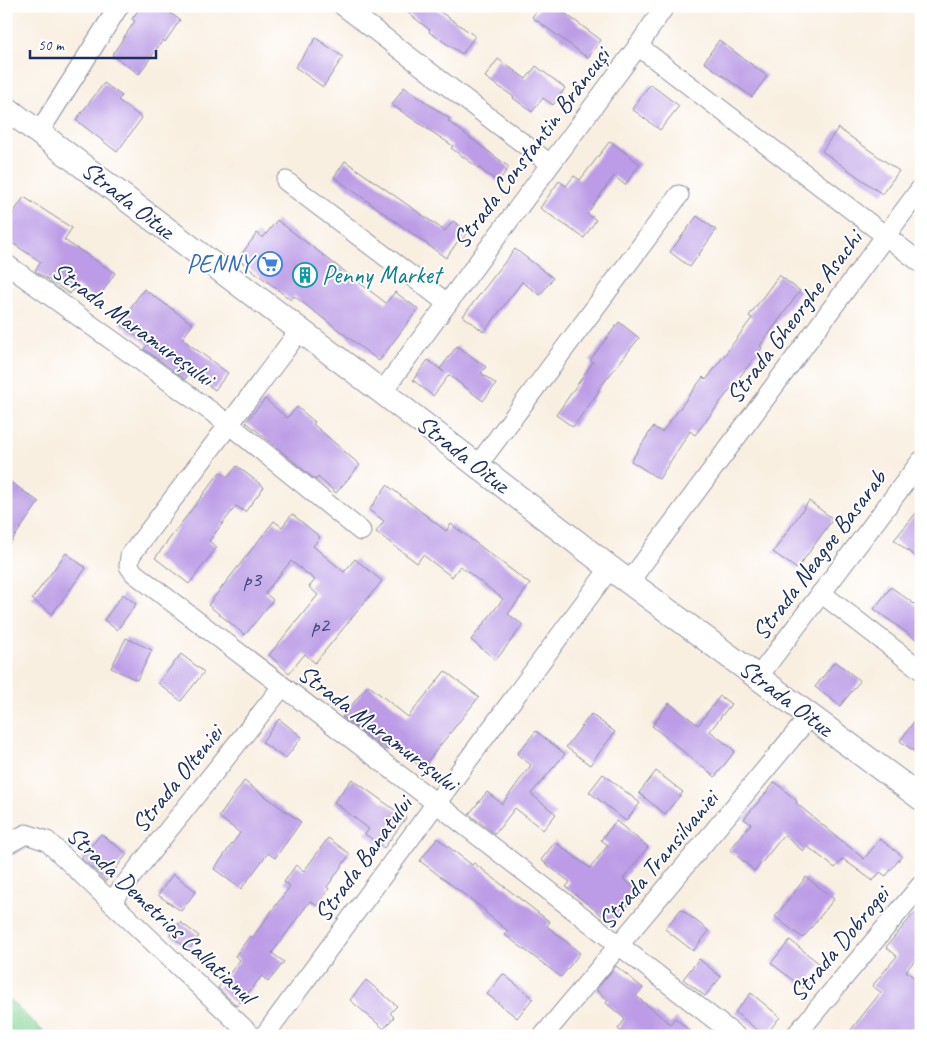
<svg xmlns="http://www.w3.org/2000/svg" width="927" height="1042" font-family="Caveat,sans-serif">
	<rect width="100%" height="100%" fill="#fff"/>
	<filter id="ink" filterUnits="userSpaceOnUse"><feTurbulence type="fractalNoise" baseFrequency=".02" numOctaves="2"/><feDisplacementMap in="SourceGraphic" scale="10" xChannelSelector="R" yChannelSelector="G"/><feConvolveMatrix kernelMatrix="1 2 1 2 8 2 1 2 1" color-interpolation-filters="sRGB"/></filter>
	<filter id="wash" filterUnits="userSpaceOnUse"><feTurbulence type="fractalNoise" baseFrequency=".0096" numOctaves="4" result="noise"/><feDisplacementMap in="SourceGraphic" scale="20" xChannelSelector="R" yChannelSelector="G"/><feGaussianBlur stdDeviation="1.12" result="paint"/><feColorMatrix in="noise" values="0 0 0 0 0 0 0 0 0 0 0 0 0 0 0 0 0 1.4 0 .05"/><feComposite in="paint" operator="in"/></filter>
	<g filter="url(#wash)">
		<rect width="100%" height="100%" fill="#f9efe1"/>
		<polygon fill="#86d595" stroke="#50827a" points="6,997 48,1036 6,1036"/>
		<g id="blocks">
			<g fill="#bc9ce6">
				<polygon points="141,6 160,6 180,20 165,42 163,40 139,74 112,55 135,21 132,19"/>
				<polygon points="399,6 432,6 475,36 462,54 429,32 430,30"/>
				<polygon points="541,6 555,6 601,40 588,58 532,17"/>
				<polygon points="316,38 343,57 323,87 295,67"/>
				<polygon points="719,40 767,76 752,97 704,62"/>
				<polygon points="498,59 526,79 536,66 565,88 553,105 543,98 532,112 513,98 514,97 485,77"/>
				<polygon points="104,83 122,96 118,100 142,118 117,152 76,120"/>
				<polygon points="650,84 679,106 660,130 632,109"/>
				<polygon points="404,87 450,119 448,121 509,167 498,182 451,148 453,146 392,105"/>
				<polygon points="838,128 899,171 882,194 822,151"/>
				<polygon points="610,141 640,164 625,185 614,176 587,214 596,220 584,238 540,208 559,181 566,186 574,176 580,180"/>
				<polygon points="345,161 445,231 453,221 468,232 460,242 458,241 446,258 334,177"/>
				<polygon points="24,197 72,228 64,240 115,273 97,300 76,286 70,294 35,271 41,262 6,239 6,224"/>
				<polygon points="697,216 716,230 690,267 670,252"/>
				<polygon points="277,220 386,303 395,292 418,309 379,361 294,296 291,300 238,259 257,233 263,238"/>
				<polygon points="515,249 553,278 540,295 522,282 484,332 463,316"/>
				<polygon points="779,275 800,291 760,346 762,348 695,435 690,431 659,479 631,461 653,427 662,432 703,377 706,380 752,318 749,316"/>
				<polygon points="144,289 193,324 182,339 228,373 215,390 190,372 185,379 144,349 148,345 119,323"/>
				<polygon points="619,322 639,338 598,390 599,391 573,427 556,415 593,362 590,360"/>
				<polygon points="457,346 486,367 481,373 496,384 483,401 449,375 433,396 413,380 428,360 444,372 440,369"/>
				<polygon points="265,399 287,418 297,407 315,422 313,424 360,465 336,493 318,477 316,480 246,422"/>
				<polygon points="237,466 264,487 245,512 236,506 209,541 217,547 189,584 155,558 220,472 228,477"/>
				<polygon points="6,479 39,502 6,549"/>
				<polygon points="387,485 446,531 451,524 530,584 508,614 523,625 496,660 471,640 503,599 460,566 452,577 423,555 417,563 376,532 384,521 369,510"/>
				<polygon points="809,501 833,519 797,569 773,552"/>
				<polygon points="921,507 921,561 894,540"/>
				<polygon points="292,514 320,537 313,546 344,572 355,559 382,581 315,663 305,654 289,673 269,655 318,595 309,587 315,580 291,561 265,593 273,600 245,635 208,605 274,521 282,527"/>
				<polygon points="66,553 86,568 52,614 32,599"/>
				<polygon points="891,587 921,609 921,643 874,609"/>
				<polygon points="123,594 136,604 117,630 104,620"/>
				<polygon points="126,638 152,650 137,680 111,668"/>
				<polygon points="181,654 204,672 181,701 158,683"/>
				<polygon points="835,661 860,681 840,706 815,687"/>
				<polygon points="445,671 479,697 422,768 391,743 385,750 342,717 368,685 408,717"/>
				<polygon points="720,696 731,704 710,731 735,751 715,777 652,726 669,703 698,725"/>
				<polygon points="921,712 921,756 900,741"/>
				<polygon points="591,714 615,732 590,765 566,747"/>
				<polygon points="279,719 302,737 285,759 262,742"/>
				<polygon points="536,731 565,754 531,794 556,814 543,830 515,808 495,834 469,814 487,792 502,804 531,765 517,754"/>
				<polygon points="656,771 683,792 665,814 639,793"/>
				<polygon points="603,774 640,803 626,821 589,792"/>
				<polygon points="352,779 406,818 384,848 365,834 369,829 334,802"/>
				<polygon points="244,781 301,822 275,858 268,853 241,889 214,869 240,833 219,817"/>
				<polygon points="775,782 797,801 796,803 864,859 880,839 902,856 886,876 880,872 873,881 843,859 835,868 807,846 803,851 784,835 755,871 730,850 751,824 744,819"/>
				<polygon points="616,821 648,847 623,879 639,891 613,924 566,887 570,882 541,860 555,842 590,868 608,845 601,840"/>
				<polygon points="101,834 127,854 106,881 81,858"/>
				<polygon points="328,838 350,854 327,887 329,889 317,906 310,901 272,953 284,962 268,982 262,976 237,1006 218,988 240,960 235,956 250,936 252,938 290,886 284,882 296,865 304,871"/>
				<polygon points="437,838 472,865 474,863 550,922 547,926 580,953 561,977 505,935 508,931 485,912 486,911 420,861"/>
				<polygon points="173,874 196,891 181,911 158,895"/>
				<polygon points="806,877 834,899 803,938 775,917"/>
				<polygon points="921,905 921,953 906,971 921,983 921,1036 846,1036 881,992 872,986 897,956 886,947"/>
				<polygon points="681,909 709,931 693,951 665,929"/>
				<polygon points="180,922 199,936 189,950 170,935"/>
				<polygon points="790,940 821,965 803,988 771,963"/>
				<polygon points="699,959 721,977 705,996 683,979"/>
				<polygon points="616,966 643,988 636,996 670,1024 675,1018 696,1036 626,1036 618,1029 625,1019 606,1003 608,1000 596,990"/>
				<polygon points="503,974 533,998 517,1018 487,994"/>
				<polygon points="366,980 397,1006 390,1013 394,1017 384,1029 350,1000"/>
				<polygon points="751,993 780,1017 765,1036 735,1012"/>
			</g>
		</g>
	</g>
	<g filter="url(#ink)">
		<use href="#blocks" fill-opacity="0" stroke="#8a8fa0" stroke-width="1"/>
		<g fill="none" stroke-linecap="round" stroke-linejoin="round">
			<defs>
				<g id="minor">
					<polyline points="343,6 550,164"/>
					<polyline points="638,46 921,263"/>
					<polyline points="39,132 119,6"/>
					<polyline points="286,181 447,303"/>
					<polyline points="6,264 230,425 361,531"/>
					<polyline points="300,330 130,556 129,566 134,573 436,803 736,1036"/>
					<polyline points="382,392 638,46 665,6"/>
					<polyline points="477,466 679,195"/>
					<polyline points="629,582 921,188"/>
					<polyline points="821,593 921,670"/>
					<polyline points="758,677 921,461"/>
					<polyline points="6,845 26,834 47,841 252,1036"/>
					<polyline points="111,902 282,687"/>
					<polyline points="264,1036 610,568"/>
					<polyline points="543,1036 810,716"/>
					<polyline points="795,1036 921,885"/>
				</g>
				<polyline id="major" points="6,108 382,392 610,568 921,798"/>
			</defs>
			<use href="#minor" stroke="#8a8fa0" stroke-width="21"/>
			<use href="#major" stroke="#8a8fa0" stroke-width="26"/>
			<use href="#minor" stroke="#fff" stroke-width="19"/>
			<use href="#major" stroke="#fff" stroke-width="24"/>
		</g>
	</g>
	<defs>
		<symbol id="supermarket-ring" viewBox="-11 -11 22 22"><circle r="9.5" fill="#fff" stroke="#3f7fe0" stroke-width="1.5"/><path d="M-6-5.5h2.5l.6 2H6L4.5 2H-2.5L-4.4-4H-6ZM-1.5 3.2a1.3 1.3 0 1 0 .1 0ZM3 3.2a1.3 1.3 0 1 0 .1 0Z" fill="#3f7fe0"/></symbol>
		<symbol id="building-ring" viewBox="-11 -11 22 22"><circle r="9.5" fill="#fff" stroke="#0f9aa8" stroke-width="1.5"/><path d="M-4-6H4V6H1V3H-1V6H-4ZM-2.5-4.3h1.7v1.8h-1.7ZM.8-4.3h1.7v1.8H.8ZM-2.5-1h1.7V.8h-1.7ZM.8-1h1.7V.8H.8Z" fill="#0f9aa8"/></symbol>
	</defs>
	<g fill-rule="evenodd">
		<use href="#supermarket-ring" x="256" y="250" width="28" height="28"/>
		<use href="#building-ring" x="291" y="261" width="28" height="28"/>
	</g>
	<g text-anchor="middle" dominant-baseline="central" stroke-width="4" stroke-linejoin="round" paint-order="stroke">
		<g font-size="22" fill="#434a80">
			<text x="252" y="579">p3</text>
			<text x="320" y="625">p2</text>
		</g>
		<g font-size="25" fill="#1b2f5e" stroke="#fff">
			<text transform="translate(531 148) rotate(-53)">Strada Constantin Brâncuși</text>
			<text transform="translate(128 200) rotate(38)">Strada Oituz</text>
			<text transform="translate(794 317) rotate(-53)">Strada Gheorghe Asachi</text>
			<text transform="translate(133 324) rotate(36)">Strada Maramureșului</text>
			<text transform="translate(463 454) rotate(38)">Strada Oituz</text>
			<text transform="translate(819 555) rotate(-53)">Strada Neagoe Basarab</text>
			<text transform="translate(786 698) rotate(37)">Strada Oituz</text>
			<text transform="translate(378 728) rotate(37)">Strada Maramureșului</text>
			<text transform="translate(177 779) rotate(-51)">Strada Olteniei</text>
			<text transform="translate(363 859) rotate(-54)">Strada Banatului</text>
			<text transform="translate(658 860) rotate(-50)">Strada Transilvaniei</text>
			<text transform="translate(161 915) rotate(43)">Strada Demetrios Callatianul</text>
			<text transform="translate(839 944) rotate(-50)">Strada Dobrogei</text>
		</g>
		<g font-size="25" fill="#366cbe" stroke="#fff" text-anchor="end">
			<text x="252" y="264">PENNY</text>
		</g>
		<g font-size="25" fill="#0d838f" stroke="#fff" text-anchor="start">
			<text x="322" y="275">Penny Market</text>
		</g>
	</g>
	<rect width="927" height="1042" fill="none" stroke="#fff" stroke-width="25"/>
	<path d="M30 50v8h126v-8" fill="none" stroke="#1b2f5e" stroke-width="2.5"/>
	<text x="38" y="50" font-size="15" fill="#1b2f5e" stroke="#ffffff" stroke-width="4" paint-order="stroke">50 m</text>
</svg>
